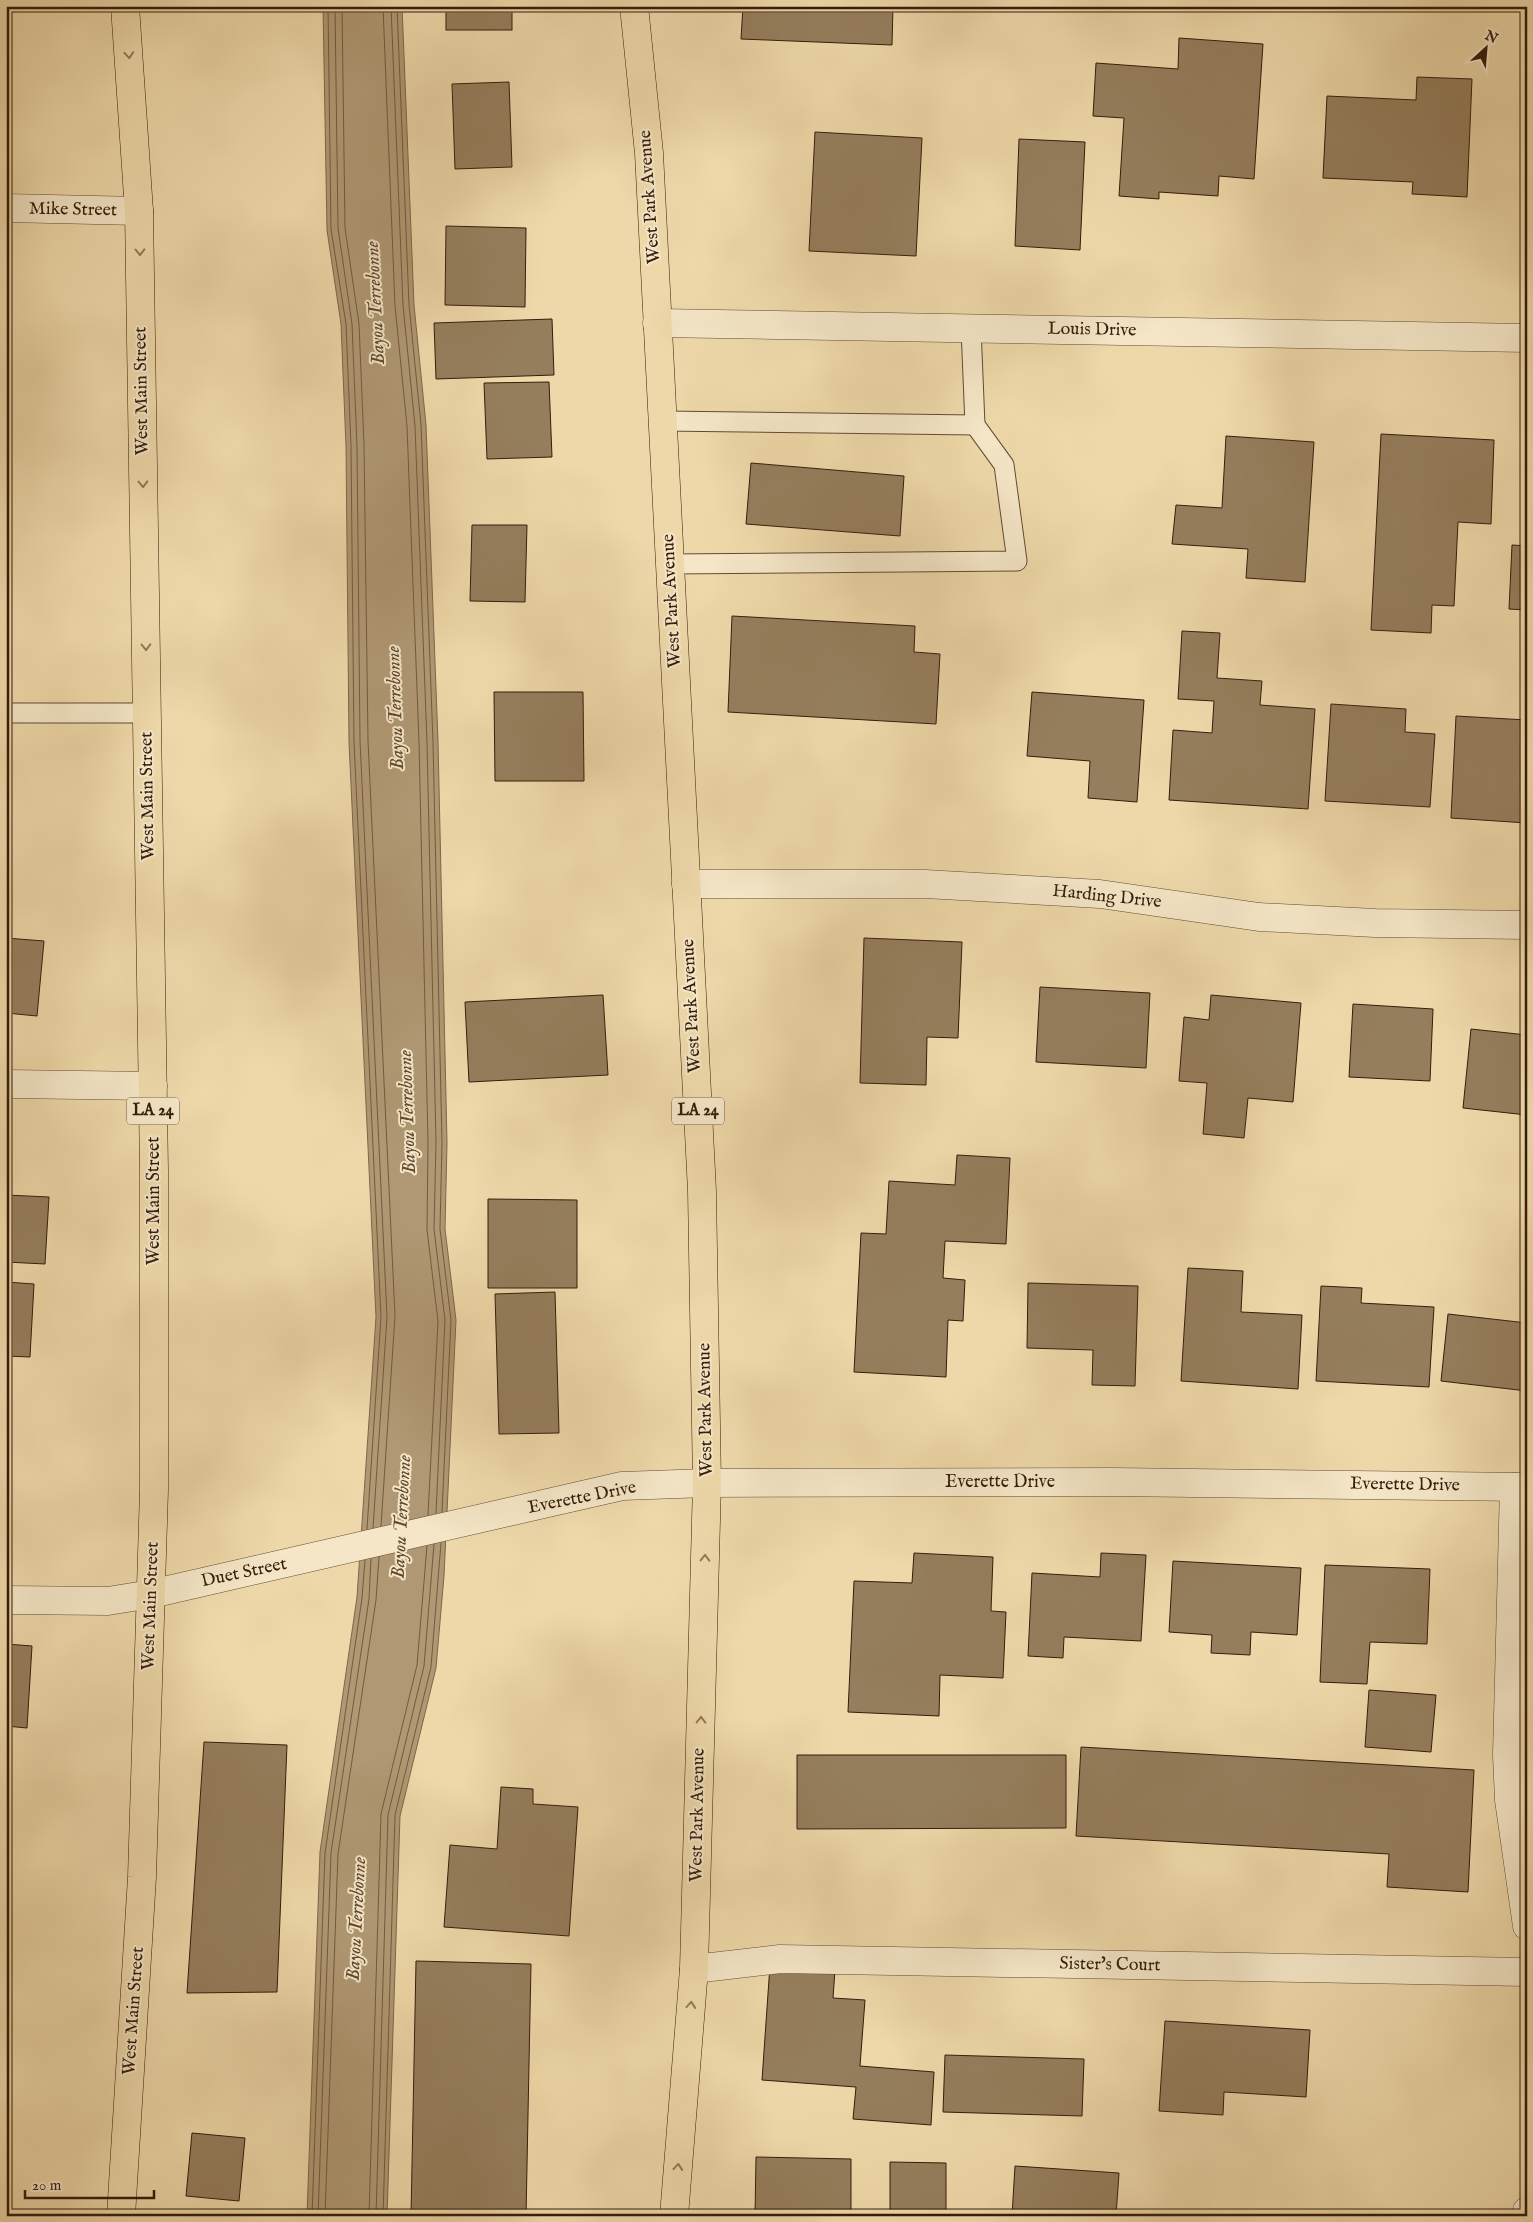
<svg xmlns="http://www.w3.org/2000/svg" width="1533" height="2222" font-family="'IM FELL English',serif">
	<rect width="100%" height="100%" fill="#eed8a9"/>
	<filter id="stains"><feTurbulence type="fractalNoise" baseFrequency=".004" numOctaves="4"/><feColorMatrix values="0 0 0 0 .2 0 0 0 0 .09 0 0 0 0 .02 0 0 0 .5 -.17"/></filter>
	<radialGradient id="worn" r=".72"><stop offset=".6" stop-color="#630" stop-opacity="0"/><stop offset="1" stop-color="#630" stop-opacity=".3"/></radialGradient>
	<polygon fill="#af9873" stroke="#7e6649" points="323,6 402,6 414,305 426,425 438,741 447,1143 445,1229 456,1320 444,1576 436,1668 400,1816 387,2216 307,2216 320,1852 357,1597 376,1317 349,742 346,446 341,324 327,230"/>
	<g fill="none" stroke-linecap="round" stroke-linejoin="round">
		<g stroke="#725a3f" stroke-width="1">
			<polyline points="328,6 331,229 346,324 351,446 354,742 381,1317 367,1529"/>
			<polyline points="335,6 338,228 352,324 357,446 360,741 387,1317 373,1528"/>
			<polyline points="342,6 345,228 359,324 364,445 368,741 395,1316 381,1526"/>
			<polyline points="383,6 395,306 407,426 419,742 428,1143 427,1230 438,1321 428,1515"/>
			<polyline points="391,6 403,305 415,426 427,742 436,1143 434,1229 445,1320 436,1513"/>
			<polyline points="397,6 409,305 421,425 433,742 442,1143 440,1229 451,1320 442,1512"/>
			<polyline points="312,2216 325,1853 362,1598 365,1560"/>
			<polyline points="318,2216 331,1853 369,1599 371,1559"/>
			<polyline points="325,2216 338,1854 376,1600 379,1557"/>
			<polyline points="369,2216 381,1814 417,1665 427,1546"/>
			<polyline points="376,2216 388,1815 424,1666 434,1544"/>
			<polyline points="383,2216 395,1815 431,1667 441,1543"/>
		</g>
	</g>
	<g fill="#957e5d" stroke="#351c0b">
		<rect x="446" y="6" width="66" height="24"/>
		<polygon points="743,6 893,6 892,45 741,39"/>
		<polygon points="1179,38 1263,44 1254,179 1219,176 1218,196 1159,192 1159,199 1119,196 1124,118 1093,116 1096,63 1178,69"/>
		<polygon points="1417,77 1472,79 1467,197 1412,194 1413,182 1323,178 1327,96 1416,100"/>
		<polygon points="509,82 512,167 455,169 452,84"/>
		<polygon points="815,132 922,138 916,256 809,251"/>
		<polygon points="1019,139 1085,142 1080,250 1015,246"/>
		<polygon points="446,226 526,228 525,307 445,305"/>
		<polygon points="552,319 554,375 436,379 434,323"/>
		<polygon points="549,382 552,457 487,459 484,383"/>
		<polygon points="1381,434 1494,440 1491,524 1458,522 1454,606 1432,605 1431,633 1371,630"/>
		<polygon points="1226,436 1314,442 1305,582 1246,578 1248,549 1172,544 1176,505 1222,508"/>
		<polygon points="751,463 904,476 900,536 746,524"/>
		<polygon points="472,525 527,525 525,602 470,601"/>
		<polygon points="1512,545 1527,546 1527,610 1509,609"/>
		<polygon points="732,616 915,626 914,652 940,654 936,724 728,712"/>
		<polygon points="1182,631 1220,633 1217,678 1262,681 1260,705 1315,709 1308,809 1169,800 1173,730 1212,733 1214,701 1178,699"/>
		<polygon points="494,692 583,692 584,781 495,781"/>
		<polygon points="1032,692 1144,700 1137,802 1088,798 1090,761 1027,756"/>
		<polygon points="1331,704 1406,709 1405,732 1435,734 1430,807 1325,801"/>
		<polygon points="1456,716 1527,720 1527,823 1451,818"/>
		<polygon points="6,938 44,941 37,1016 6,1013"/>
		<polygon points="864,938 962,942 958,1038 927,1037 926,1085 860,1083"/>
		<polygon points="1040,987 1150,993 1146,1068 1036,1062"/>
		<polygon points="603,995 608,1075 469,1082 465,1002"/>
		<polygon points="1211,995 1301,1003 1293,1102 1248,1098 1244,1138 1203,1134 1207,1083 1179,1081 1184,1017 1209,1020"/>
		<polygon points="1353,1004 1433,1009 1430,1081 1349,1077"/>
		<polygon points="1471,1029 1527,1035 1527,1115 1463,1108"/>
		<polygon points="957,1155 1010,1158 1006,1244 945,1241 943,1278 965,1280 963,1321 948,1320 946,1377 854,1372 861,1233 886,1234 889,1181 955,1185"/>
		<polygon points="6,1195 49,1197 45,1264 6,1262"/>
		<polygon points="488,1199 577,1200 577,1288 488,1288"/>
		<polygon points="1188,1268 1243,1271 1241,1312 1302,1315 1298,1389 1181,1381"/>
		<polygon points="6,1282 34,1284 30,1357 6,1356"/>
		<polygon points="1028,1283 1138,1286 1135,1386 1092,1385 1093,1350 1027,1348"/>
		<polygon points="1321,1286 1362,1288 1361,1303 1434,1307 1429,1387 1316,1381"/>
		<polygon points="555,1292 559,1433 499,1434 495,1294"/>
		<polygon points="1448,1314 1527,1323 1527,1391 1441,1381"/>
		<polygon points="914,1553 993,1557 991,1611 1006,1612 1003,1678 940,1675 939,1716 848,1712 854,1581 912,1583"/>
		<polygon points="1101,1553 1146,1555 1141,1641 1064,1637 1063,1658 1028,1656 1032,1573 1100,1577"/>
		<polygon points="1173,1561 1301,1568 1297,1635 1251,1632 1250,1655 1211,1653 1212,1635 1169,1632"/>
		<polygon points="1325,1565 1430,1569 1427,1644 1370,1642 1367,1684 1320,1682"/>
		<polygon points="6,1644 32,1646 27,1728 6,1726"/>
		<polygon points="1369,1690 1436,1695 1431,1752 1365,1747"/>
		<polygon points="204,1742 287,1745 277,1992 187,1993"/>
		<polygon points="1081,1747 1474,1770 1468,1892 1387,1887 1389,1854 1076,1836"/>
		<polygon points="797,1755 1066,1755 1066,1828 797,1829"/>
		<polygon points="501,1787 533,1789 533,1804 578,1807 569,1936 444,1927 450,1845 497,1849"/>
		<polygon points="416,1961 531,1964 526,2216 411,2216"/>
		<polygon points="770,1965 835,1970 833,1998 865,2000 860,2066 934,2072 931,2125 853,2119 856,2087 762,2080"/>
		<polygon points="1165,2021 1310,2030 1306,2097 1224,2092 1223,2115 1159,2111"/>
		<polygon points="945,2055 1084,2059 1082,2116 943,2112"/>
		<polygon points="192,2133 245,2138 239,2201 186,2196"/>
		<polygon points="756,2157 851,2159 851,2216 755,2216"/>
		<polygon points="890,2162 946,2163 946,2212 890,2211"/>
		<polygon points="1015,2166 1119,2173 1116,2216 1012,2216"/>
	</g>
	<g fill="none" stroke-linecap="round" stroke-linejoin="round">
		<defs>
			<g id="service">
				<polyline points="663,421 975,425 971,328"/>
				<polyline points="670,564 1017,561 1004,465 975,425"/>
				<polyline points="6,713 147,713"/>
			</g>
			<g id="minor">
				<polyline points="6,208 139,211"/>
				<polyline points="657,323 1527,338"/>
				<polyline points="686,884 925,884 1100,894 1259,917 1375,923 1527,925"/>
				<polyline points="6,1084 153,1086"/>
				<polyline points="1514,1487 1507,1755 1509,1800 1527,1926"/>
				<polyline points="6,1600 108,1601 151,1594 622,1486 707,1483 1113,1482 1527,1487"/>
				<polyline points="694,1969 780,1959 1527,1972"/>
				<polyline points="1527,2216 1527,2211"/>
			</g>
			<g id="primary">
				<polyline points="634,6 649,153 702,1191 707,1483 694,1969 674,2216"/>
				<polyline points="121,2216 142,1877 154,1490 154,1170 139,211 125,6"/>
			</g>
		</defs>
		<use href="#service" stroke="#634b32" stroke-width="21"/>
		<use href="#minor" stroke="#634b32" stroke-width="29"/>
		<use href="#primary" stroke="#351c0b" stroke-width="29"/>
		<use href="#service" stroke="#f4e6c7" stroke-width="19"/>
		<use href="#minor" stroke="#f4e6c7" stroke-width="28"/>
		<use href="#primary" stroke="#eed8a9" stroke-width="28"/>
	</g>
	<defs><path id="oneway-chevron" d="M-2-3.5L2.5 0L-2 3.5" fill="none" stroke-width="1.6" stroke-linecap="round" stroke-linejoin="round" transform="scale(1.25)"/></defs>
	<g stroke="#927a5a">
		<use href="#oneway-chevron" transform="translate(129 55) rotate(86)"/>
		<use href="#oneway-chevron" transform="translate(140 252) rotate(89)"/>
		<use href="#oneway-chevron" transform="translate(143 484) rotate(89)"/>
		<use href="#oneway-chevron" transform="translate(146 647) rotate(89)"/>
		<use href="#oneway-chevron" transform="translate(705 1558) rotate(-89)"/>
		<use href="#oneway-chevron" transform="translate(701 1720) rotate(-89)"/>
		<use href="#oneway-chevron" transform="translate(691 2005) rotate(-85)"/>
		<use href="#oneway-chevron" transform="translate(678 2167) rotate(-85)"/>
	</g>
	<g text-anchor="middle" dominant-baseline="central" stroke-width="4" stroke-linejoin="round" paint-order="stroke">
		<g fill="#f4e6c7" stroke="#6e5943" stroke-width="1">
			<rect x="127" y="1097.5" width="52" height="27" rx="4"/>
			<rect x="672" y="1097.5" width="52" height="27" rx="4"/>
		</g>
		<g font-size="16" font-weight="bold" fill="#351c0b">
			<text x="153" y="1111">LA 24</text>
			<text x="698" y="1111">LA 24</text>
		</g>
		<g font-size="18" fill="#351c0b" stroke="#f4e6c7">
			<text transform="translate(650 197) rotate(-94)">West Park Avenue</text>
			<text transform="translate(73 210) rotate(1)">Mike Street</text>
			<text transform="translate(1092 330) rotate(1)">Louis Drive</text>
			<text transform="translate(142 391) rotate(-91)">West Main Street</text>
			<text transform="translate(672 601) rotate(-93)">West Park Avenue</text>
			<text transform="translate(148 796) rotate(-91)">West Main Street</text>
			<text transform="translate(1107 897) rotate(6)">Harding Drive</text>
			<text transform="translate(692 1006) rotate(-93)">West Park Avenue</text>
			<text transform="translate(154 1201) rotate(-90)">West Main Street</text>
			<text transform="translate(706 1410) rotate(-91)">West Park Avenue</text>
			<text x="1000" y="1482">Everette Drive</text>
			<text transform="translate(1405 1485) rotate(1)">Everette Drive</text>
			<text transform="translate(582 1498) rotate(-11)">Everette Drive</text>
			<text transform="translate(244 1573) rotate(-12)">Duet Street</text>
			<text transform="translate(151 1606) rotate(-88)">West Main Street</text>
			<text transform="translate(698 1815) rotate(-89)">West Park Avenue</text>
			<text transform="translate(1110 1965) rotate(1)">Sister's Court</text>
			<text transform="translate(134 2011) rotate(-86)">West Main Street</text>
		</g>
		<g font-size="19" font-style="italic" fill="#60472f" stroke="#f4e6c7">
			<text transform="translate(376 303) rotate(-93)">Bayou Terrebonne</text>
			<text transform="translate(396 708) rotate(-92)">Bayou Terrebonne</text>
			<text transform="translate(408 1112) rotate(-92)">Bayou Terrebonne</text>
			<text transform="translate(402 1517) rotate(-87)">Bayou Terrebonne</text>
			<text transform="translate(357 1919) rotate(-87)">Bayou Terrebonne</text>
		</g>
	</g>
	<rect width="1533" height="2222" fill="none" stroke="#eed8a9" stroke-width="25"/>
	<rect x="8" y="8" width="1518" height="2207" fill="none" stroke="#351c0b" stroke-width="2.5"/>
	<rect x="12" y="12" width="1508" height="2197" fill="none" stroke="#351c0b"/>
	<g transform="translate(1486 48) rotate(26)" stroke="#f4e6c7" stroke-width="4" paint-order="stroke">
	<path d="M0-4L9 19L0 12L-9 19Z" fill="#351c0b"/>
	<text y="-8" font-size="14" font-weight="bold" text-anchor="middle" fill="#351c0b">N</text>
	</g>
	<path d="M25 2190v8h129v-8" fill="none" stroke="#351c0b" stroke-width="2.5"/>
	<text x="32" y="2190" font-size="15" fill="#351c0b" stroke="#f4e6c7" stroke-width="4" paint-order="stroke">20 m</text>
	<rect width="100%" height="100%" filter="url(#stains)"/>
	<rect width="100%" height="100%" fill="url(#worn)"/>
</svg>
